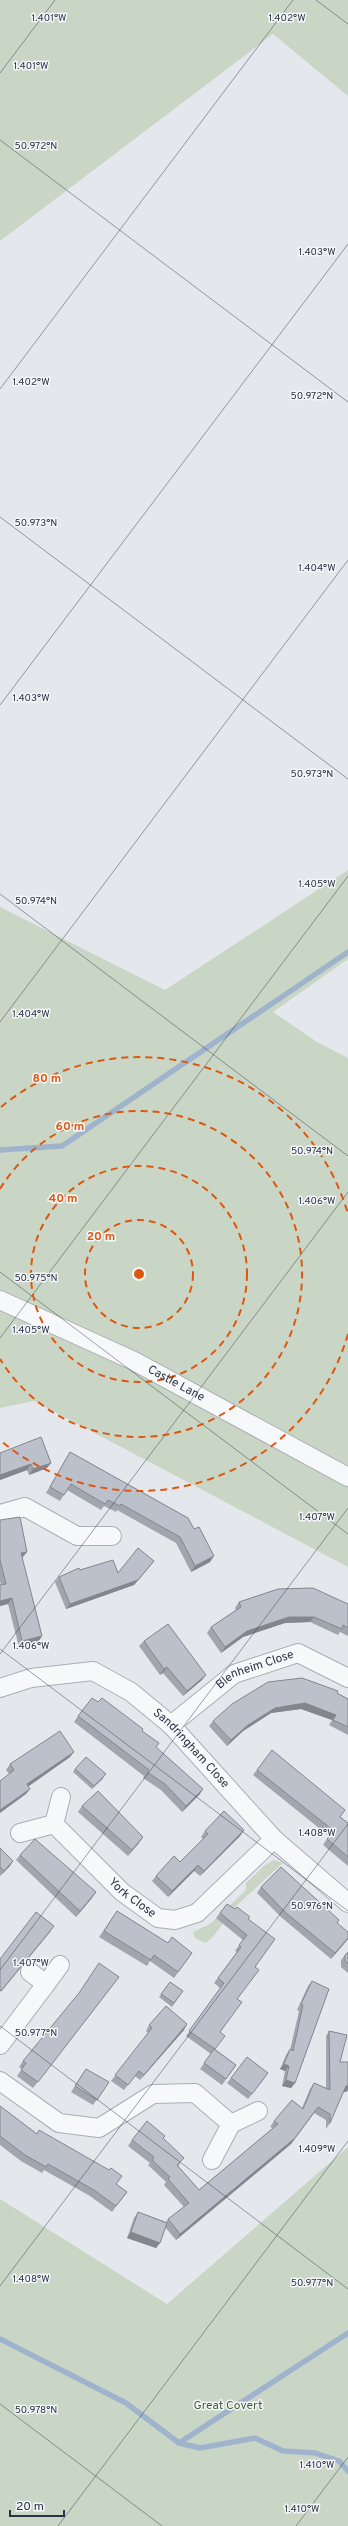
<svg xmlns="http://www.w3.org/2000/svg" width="348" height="2526" font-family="Overpass,sans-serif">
	<rect width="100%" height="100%" fill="#e4e7ec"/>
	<g fill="#c9d6c5">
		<polygon points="0,0 348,0 348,96 273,34 0,241"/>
		<polygon points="348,870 348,959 273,1012 317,1042 348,1058 348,1567 34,1401 0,1408 0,907 165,990"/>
		<polygon points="274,1860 283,1863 235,1907 213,1937 206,1943 195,1938 193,1932 210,1924 246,1890 246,1883 265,1865"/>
		<polygon points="348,2147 348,2526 0,2526 0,2199 167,2304"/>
	</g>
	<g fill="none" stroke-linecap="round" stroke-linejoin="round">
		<g stroke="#9fb4cc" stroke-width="5.5">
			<polyline points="0,1150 62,1146 348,952"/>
			<polyline points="0,2339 126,2403 179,2443 200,2448 255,2438 283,2451 315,2453 339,2461 348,2471"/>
			<polyline points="179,2443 348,2333"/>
		</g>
		<defs>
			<g id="minor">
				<path id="s1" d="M0 1300 134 1361 348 1477"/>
				<polyline points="0,1514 25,1507 77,1536 112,1536"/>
				<path id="s2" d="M0 1688 31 1678 93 1671 131 1692 171 1725 274 1839 348 1903"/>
				<path id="s3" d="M171 1725 234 1674 298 1653 348 1678"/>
				<polyline points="54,1824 61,1797"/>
				<path id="s4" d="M20 1833 54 1824 122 1892 158 1918 175 1920 197 1913 274 1839"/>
				<polyline points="46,1984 60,1965"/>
				<polyline points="0,2045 46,1984 30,1972"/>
				<polyline points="0,2081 59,2123 99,2128 153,2094 195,2093 231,2124 212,2160"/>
				<polyline points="231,2124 258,2111"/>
			</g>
		</defs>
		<use href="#minor" stroke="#a9aeb7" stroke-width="20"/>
		<use href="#minor" stroke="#f7f8fa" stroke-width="18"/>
	</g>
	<g fill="#a1a5ae">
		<polygon points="70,1452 188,1518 210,1562 191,1572 176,1543 117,1510 116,1512 104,1506 101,1510 67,1490 60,1501 46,1493"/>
		<polygon points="0,1453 47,1468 29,1475 27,1470 0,1480"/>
		<polygon points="0,1520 23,1557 22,1558 42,1636 38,1642 19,1647 8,1604 0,1606 0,1585 1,1585 0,1581"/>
		<polygon points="154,1561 134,1585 66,1609 55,1582 59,1577 80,1570 118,1573"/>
		<polygon points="239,1602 348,1604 348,1636 340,1632 338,1635 310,1622 285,1623 243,1637 221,1653 207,1633 211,1627 236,1610 235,1608"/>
		<polygon points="144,1641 202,1680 183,1696 163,1673 160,1675 139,1646"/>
		<polygon points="337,1693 348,1699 348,1735 329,1725 332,1720 301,1709 271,1713 243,1731 227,1746 209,1726 213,1721"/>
		<polygon points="98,1702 142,1731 156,1747 203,1789 199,1795 182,1812 161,1790 143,1778 144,1776 74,1722 78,1716"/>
		<polygon points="70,1757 29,1786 26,1794 6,1770 10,1764"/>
		<polygon points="75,1769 104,1778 92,1789 73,1772"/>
		<polygon points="257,1770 340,1817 348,1823 348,1866 323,1845 329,1836 253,1775"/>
		<polygon points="82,1806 143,1837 128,1856 78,1812"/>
		<polygon points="244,1830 240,1836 200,1876 194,1871 168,1897 152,1881 156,1876 180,1862 203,1839 201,1837 205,1831"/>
		<polygon points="0,1848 10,1866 0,1876"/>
		<polygon points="20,1855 96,1892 76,1917 16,1860"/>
		<polygon points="261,1887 337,1924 348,1939 331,1959 281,1917 257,1893"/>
		<polygon points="227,1904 248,1919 255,1967 237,1999 220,2032 215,2049 236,2065 222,2085 200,2069 211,2054 186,2036 220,1988 214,1983 237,1952 235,1951 243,1940 216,1918"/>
		<polygon points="117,1911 168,1943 192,1953 174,1978 150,1961 147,1966 99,1937"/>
		<polygon points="348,1952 348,1973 341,1967 341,1960 345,1955"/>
		<polygon points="119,1977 33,2088 17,2076 22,2069 19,2067 23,2061"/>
		<polygon points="312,1981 295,2083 291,2088 282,2086 285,2071 280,2069 286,2055 290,2049 290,2050 299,2011 297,2010 308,1986"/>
		<polygon points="170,1982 183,1991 172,2007 159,1997"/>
		<polygon points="149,2025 184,2030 140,2080 135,2076 124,2090 111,2081 148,2033 146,2031"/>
		<polygon points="329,2031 340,2062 348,2062 348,2090 346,2092 343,2092 330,2123 326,2129 326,2120 314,2113 291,2144 176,2240 165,2227 160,2243 156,2248 127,2238 134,2218 138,2212 166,2222 168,2219 184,2207 164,2185 166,2182 148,2165 150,2163 128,2146 132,2140 163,2138 180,2164 178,2166 199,2190 273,2128 270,2127 274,2121 302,2108 310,2089 314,2083 326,2088 326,2036"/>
		<polygon points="82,2075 109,2082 93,2105 71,2092"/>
		<polygon points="231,2078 264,2079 248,2099 227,2083"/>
		<polygon points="0,2106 37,2134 116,2184 127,2192 112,2212 90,2196 44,2170 42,2173 21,2161 0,2145"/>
	</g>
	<g fill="#83868d">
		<polygon points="51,1463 47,1468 29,1475 33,1469"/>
		<polygon points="31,1464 27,1470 0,1480 0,1475"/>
		<polygon points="27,1552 23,1557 17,1559 21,1553"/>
		<polygon points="214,1556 210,1562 191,1572 195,1566"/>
		<polygon points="154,1561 134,1585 66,1609 70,1604"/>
		<polygon points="12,1598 8,1604 0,1606 0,1601"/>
		<polygon points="289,1617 314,1617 310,1622 285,1623 243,1637 221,1653 225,1647 247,1631"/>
		<polygon points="42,1636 38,1642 19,1647 22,1641"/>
		<polygon points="167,1667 163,1673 160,1675 164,1669"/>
		<polygon points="206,1675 202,1680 183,1696 187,1691"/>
		<polygon points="305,1703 336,1715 332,1720 301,1709 271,1713 243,1731 227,1746 231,1740 248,1725 275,1708"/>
		<polygon points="74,1752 70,1757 23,1790 27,1784"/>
		<polygon points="30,1789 26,1794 0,1813 0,1810"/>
		<polygon points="203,1789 199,1795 182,1812 186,1806"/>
		<polygon points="244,1830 240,1836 200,1876 204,1871"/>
		<polygon points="143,1837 139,1843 128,1856 132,1850"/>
		<polygon points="13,1861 10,1866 0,1876 4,1871"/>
		<polygon points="198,1865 194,1871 168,1897 172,1891"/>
		<polygon points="96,1892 92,1898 76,1917 80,1911"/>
		<polygon points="54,1926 50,1932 0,1993 1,1991"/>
		<polygon points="348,1938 348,1939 331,1959 335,1953"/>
		<polygon points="187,2024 184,2030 140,2080 144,2075"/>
		<polygon points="284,2064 289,2066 285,2071 280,2069"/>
		<polygon points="286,2080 295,2083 291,2088 282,2086"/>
		<polygon points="346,2086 348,2086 348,2090 346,2092 342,2092"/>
		<polygon points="314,2113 291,2144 176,2240 180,2234"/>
		<polygon points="131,2232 160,2243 156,2248 127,2238"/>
	</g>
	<g fill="#bbc0ca" stroke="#83868d">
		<polygon points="41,1437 51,1463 33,1469 31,1464 0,1475 0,1453"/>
		<polygon points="70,1452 188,1518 194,1529 199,1527 214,1556 195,1566 180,1537 121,1504 120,1506 108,1500 105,1504 71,1484 64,1495 50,1487"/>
		<polygon points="20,1517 27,1552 21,1553 42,1636 22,1641 12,1598 0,1601 0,1585 6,1584 0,1560 0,1520"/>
		<polygon points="138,1548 154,1561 138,1580 70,1604 59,1577 79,1568 80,1570 113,1560 118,1573"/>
		<polygon points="313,1588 348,1604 348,1628 343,1625 342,1629 314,1617 289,1617 247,1631 225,1647 211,1627 241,1607 239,1602 278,1589"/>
		<polygon points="168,1624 206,1675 187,1691 167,1667 164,1669 144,1641"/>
		<polygon points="302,1678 338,1691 337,1693 348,1699 348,1727 333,1720 336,1715 305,1703 275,1708 248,1725 231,1740 213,1721 232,1704 268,1682"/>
		<polygon points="92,1698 98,1702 102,1698 143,1729 142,1731 159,1743 156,1747 203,1789 186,1806 165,1784 147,1772 149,1770 78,1716"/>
		<polygon points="60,1731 74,1752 27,1784 30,1789 0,1810 0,1781 14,1770 10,1764"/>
		<polygon points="272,1750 345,1810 340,1817 348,1823 348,1857 327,1839 334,1831 257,1770"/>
		<polygon points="86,1757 106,1774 94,1786 75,1769"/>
		<polygon points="98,1791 143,1837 132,1850 82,1806"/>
		<polygon points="224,1811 244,1830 204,1871 198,1865 172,1891 156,1876 174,1856 180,1862 208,1834 205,1831"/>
		<polygon points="35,1839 96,1892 80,1911 20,1855"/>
		<polygon points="0,1848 13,1861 4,1871 0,1867"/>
		<polygon points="281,1867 339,1920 337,1923 348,1932 348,1938 335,1953 285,1912 261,1887"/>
		<polygon points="227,1904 235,1909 237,1907 250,1917 248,1919 275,1939 255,1967 259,1970 237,1999 242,2002 220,2032 225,2036 215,2049 189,2031 224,1983 218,1978 241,1947 239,1945 247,1935 220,1913"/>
		<polygon points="117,1911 168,1943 172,1937 192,1953 178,1972 154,1955 151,1960 104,1931"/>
		<polygon points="36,1912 54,1926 1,1991 0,1990 0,1959"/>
		<polygon points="348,1952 348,1964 345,1961 345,1955"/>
		<polygon points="99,1963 119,1977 38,2082 21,2070 26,2063 23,2061 79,1993"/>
		<polygon points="312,1981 329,1989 295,2083 286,2080 289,2066 284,2064 290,2049 293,2051 303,2005 301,2004"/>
		<polygon points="170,1982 183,1991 174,2003 161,1994"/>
		<polygon points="166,2006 187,2024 144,2075 139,2071 128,2085 115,2075 152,2028 149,2025"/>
		<polygon points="329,2031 347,2035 340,2062 348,2062 348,2086 346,2086 330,2123 330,2114 318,2107 295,2138 180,2234 168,2219 189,2203 168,2179 170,2177 152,2160 154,2157 132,2140 147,2121 165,2136 163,2138 184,2158 177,2165 199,2190 278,2124 274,2121 292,2100 303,2109 314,2083 330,2090"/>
		<polygon points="214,2049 236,2065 226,2079 204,2063"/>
		<polygon points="247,2057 268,2073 252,2094 231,2078"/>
		<polygon points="86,2069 109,2082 97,2100 75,2086"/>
		<polygon points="0,2106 37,2134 39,2130 109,2170 111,2168 122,2176 116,2184 127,2192 116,2206 94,2190 48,2164 46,2167 25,2155 0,2136"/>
		<polygon points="138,2212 167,2223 160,2243 131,2232"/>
	</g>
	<path fill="none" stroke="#2b3445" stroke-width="1" stroke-opacity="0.45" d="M316 0 348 24M0 73 55 0M0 140 348 402M0 389 293 0M0 517 348 779M0 705 348 244M0 894 348 1156M0 1022 348 560M0 1272 348 1534M0 1338 348 876M0 1649 348 1911M0 1654 348 1192M0 1970 348 1508M0 2026 348 2289M0 2286 348 1824M0 2404 162 2526M58 2526 348 2141M296 2526 348 2457"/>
	<g fill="none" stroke="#df570f" stroke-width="2" stroke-dasharray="7 5">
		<circle cx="139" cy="1274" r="54"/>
		<circle cx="139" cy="1274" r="108"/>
		<path d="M0 1189A163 163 0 1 1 0 1359"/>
		<path d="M348 1334A217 217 0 0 1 1 1441M1 1107A217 217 0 0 1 348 1214"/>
	</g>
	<g text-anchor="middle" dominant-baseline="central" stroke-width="3" stroke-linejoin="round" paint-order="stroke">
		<g font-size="12" fill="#2b3445" stroke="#f4f6f9">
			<text stroke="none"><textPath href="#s1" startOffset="195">Castle Lane</textPath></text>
			<text stroke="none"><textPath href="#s3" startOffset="102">Blenheim Close</textPath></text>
			<text stroke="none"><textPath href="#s2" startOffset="221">Sandringham Close</textPath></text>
			<text stroke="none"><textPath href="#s4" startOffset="143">York Close</textPath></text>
		</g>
		<g font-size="12" fill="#3f6138" stroke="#f4f6f9">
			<text x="228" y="2406">Great Covert</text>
		</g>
	</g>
	<g font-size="10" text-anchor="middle" fill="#2b3445" stroke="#f4f6f9" stroke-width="3" stroke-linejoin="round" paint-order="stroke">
		<text x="49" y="21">1.401°W</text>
		<text x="287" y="21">1.402°W</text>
		<text x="31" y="69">1.401°W</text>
		<text x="36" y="149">50.972°N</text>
		<text x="317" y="255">1.403°W</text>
		<text x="31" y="385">1.402°W</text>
		<text x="312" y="399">50.972°N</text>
		<text x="36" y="526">50.973°N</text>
		<text x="317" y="571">1.404°W</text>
		<text x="31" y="701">1.403°W</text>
		<text x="312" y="777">50.973°N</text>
		<text x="317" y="887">1.405°W</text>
		<text x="36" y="904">50.974°N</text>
		<text x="31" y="1017">1.404°W</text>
		<text x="312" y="1154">50.974°N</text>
		<text x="317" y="1204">1.406°W</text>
		<text x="36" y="1281">50.975°N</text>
		<text x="31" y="1333">1.405°W</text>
		<text x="317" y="1520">1.407°W</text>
		<text x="31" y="1649">1.406°W</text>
		<text x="317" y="1836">1.408°W</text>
		<text x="312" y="1909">50.976°N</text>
		<text x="31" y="1966">1.407°W</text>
		<text x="36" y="2036">50.977°N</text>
		<text x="317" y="2152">1.409°W</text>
		<text x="31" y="2282">1.408°W</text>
		<text x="312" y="2286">50.977°N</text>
		<text x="36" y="2413">50.978°N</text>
		<text x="317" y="2468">1.410°W</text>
		<text x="302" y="2512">1.410°W</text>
	</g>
	<circle cx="139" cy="1274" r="6" fill="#df570f" stroke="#f4f6f9" stroke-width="2"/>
	<g font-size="12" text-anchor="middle" font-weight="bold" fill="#df570f" stroke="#f4f6f9" stroke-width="3" stroke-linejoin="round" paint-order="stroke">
		<text x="47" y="1082">80 m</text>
		<text x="70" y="1130">60 m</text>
		<text x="63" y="1202">40 m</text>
		<text x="101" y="1240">20 m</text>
	</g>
	<path d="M10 2510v6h54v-6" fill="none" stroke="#2b3445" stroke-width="2"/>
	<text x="16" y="2510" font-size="12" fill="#2b3445" stroke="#f4f6f9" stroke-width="3" paint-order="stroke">20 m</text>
</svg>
